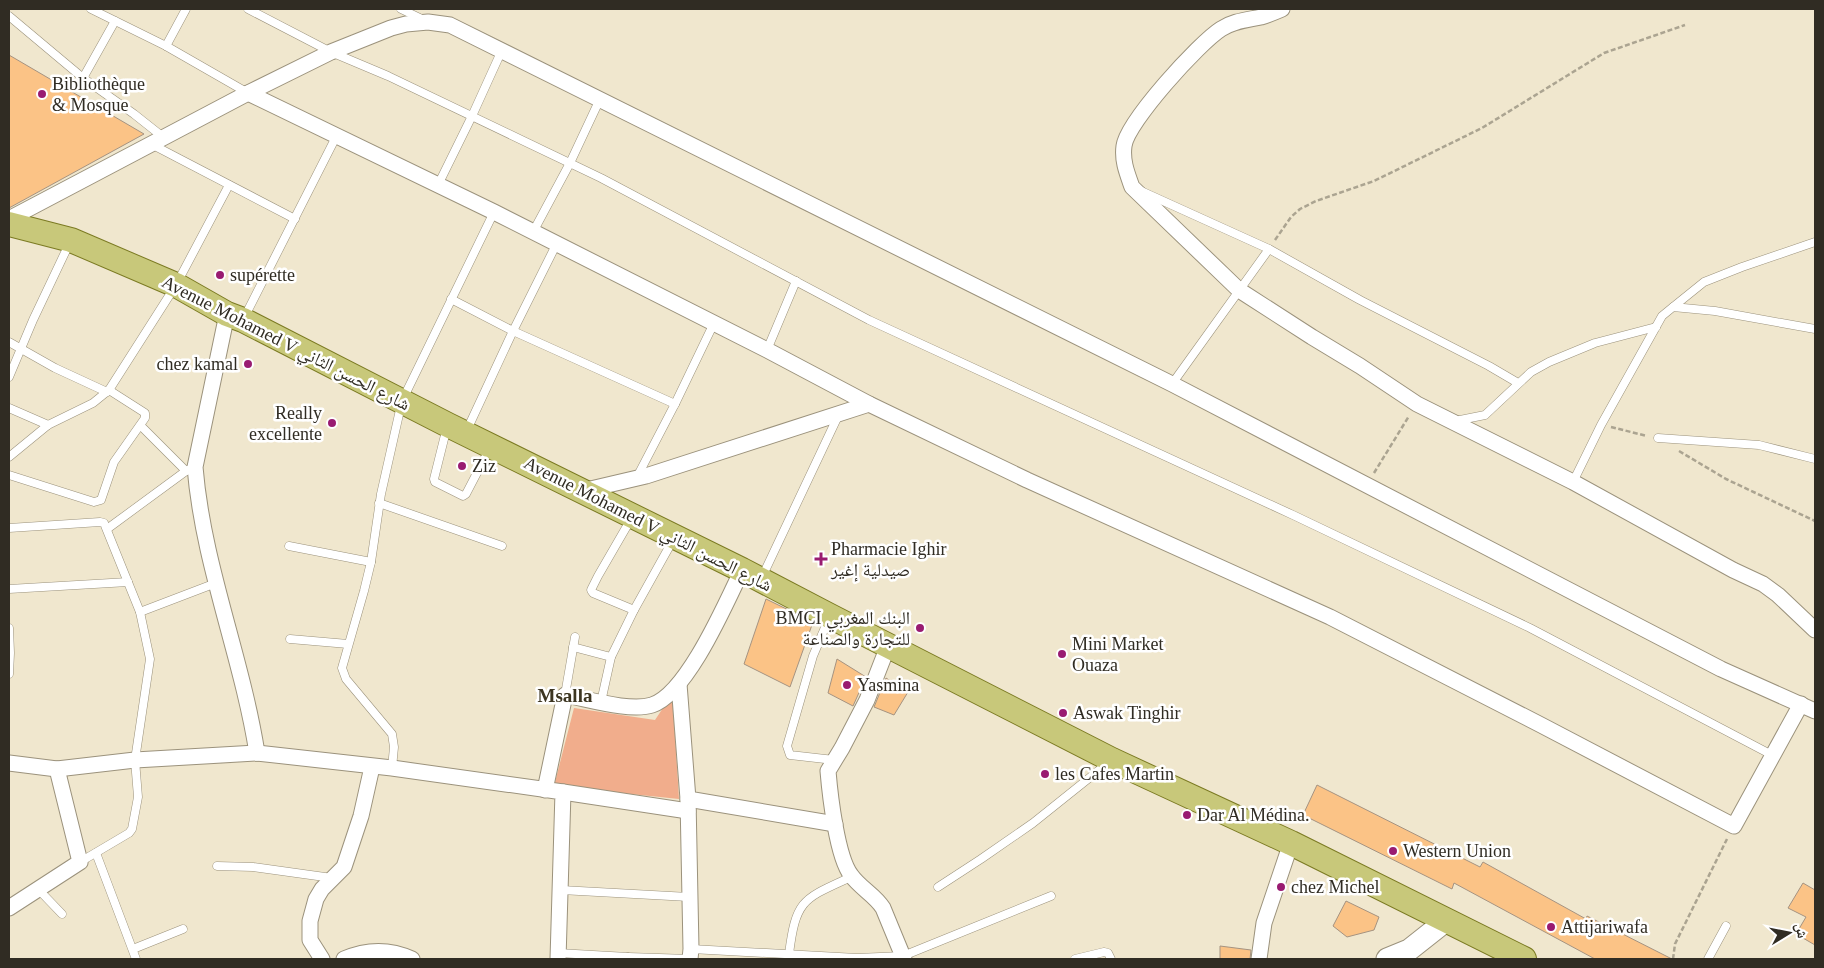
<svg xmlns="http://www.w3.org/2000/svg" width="1824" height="968" font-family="'Times New Roman','Noto Naskh Arabic',serif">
	<rect width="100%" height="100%" fill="#f0e7ce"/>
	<polygon fill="#f1ad8c" points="673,701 679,799 554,786 574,708 655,720 665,705"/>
	<g fill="#fbc386" stroke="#a59381">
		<polygon points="9,55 144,134 9,208"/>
		<polygon points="766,599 813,622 790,687 744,664"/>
		<polygon points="837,659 866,677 853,706 828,693"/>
		<polygon points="886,678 908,692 894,715 874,707"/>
		<polygon points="1317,785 1480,867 1483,862 1586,919 1587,916 1672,959 1595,959 1454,883 1452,889 1303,815"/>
		<polygon points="1803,883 1815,890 1815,945 1796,934 1806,917 1788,908"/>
		<polygon points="1346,901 1379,917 1374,930 1347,937 1333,926"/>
		<polygon points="1220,946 1251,950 1250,959 1220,959"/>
	</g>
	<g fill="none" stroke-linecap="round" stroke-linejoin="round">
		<defs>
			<g id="lane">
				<polyline points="91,9 166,46 248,93"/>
				<polyline points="248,9 331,52 388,76 601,178 869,320 1293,515 1530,628 1772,755"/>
				<polyline points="401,9 424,20"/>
				<polyline points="9,16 83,78 134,114 163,137"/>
				<polyline points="166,46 186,9"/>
				<polyline points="83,78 115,21"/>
				<polyline points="151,144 295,219"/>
				<polyline points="438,185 472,116 502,50"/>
				<polyline points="1141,191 1269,249 1360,300 1489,366 1518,383"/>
				<polyline points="533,232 570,163 600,99"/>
				<polyline points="451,299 513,331 675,404"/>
				<polyline points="1673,307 1704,282 1742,267 1815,242"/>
				<polyline points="244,318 337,135"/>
				<polyline points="9,342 55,368 107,392"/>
				<polyline points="767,350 796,281"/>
				<polyline points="9,377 33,320 70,242"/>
				<polyline points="1172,384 1269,249"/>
				<polyline points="9,408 48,425"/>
				<polyline points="1455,421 1485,415 1531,372 1549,362 1595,343 1656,327"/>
				<polyline points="141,426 186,471"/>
				<polyline points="447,427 434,479 435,482 463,496 466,494 490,448"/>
				<polyline points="466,432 513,331 556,245"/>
				<polyline points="1658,438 1759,445 1815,459"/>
				<polyline points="9,457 48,425 93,403 109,390 176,285 229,185"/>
				<polyline points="9,475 94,502 101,500 114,462 145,418 145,413 109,390"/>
				<polyline points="637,477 675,404 714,323"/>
				<polyline points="1573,482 1601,425 1662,316 1673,307 1715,311 1815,329"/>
				<polyline points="379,503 502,546"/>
				<polyline points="631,519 598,576 591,590 593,593 634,610"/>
				<polyline points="9,528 100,522 104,523 140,612 150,659 135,760 138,797 132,829 129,833 80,862"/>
				<polyline points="107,529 186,471 195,467"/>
				<polyline points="289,546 371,562"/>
				<polyline points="762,577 839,414"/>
				<polyline points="9,589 128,582"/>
				<polyline points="140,612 216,583"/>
				<polyline points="829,618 813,656 787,746 790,755 834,760"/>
				<polyline points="9,628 10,653 9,674"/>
				<polyline points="290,639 348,644"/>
				<polyline points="573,647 611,657 634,610 673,540"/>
				<polyline points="565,695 575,637"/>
				<polyline points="601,702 611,657"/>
				<polyline points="392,768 394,747 392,734 346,679 342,668 364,591 371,562 381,494 402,401 494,212"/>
				<polyline points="96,853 136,959"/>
				<polyline points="217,866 253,867 332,878"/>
				<polyline points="938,887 981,859 1033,823 1108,763"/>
				<polyline points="38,889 62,914"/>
				<polyline points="561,890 689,897"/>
				<polyline points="133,949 183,929"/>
				<polyline points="691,949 857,958 903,956 1051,896"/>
				<polyline points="558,953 628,957"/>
				<path d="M789 954C796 899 803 899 851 877"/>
				<polyline points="628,959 628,957 690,959"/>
				<polyline points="1075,959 1104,952 1108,953 1111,959"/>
				<polyline points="1708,959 1726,926"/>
			</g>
			<g id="street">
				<path d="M1282 9C1275 12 1268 15 1261 17 1247 20 1233 21 1221 29 1199 43 1127 122 1124 146 1122 161 1127 173 1132 187L1239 290 1312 337 1360 366 1417 404 1573 482 1733 570 1763 584 1778 595 1815 630"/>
				<polyline points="248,93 494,212 767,350 869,404 1027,480 1330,617 1541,725 1734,826 1801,704"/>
				<polyline points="9,219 248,93 331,52 391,28 406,24 428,22 450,25 1172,384 1721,669 1815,711"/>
				<path d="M227 314 195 467C203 565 242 657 257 753"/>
				<polyline points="582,491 646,476 869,404"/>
				<path d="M888 646 867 700 842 748 828 771C830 795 837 857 851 875 860 888 875 895 883 908L904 959"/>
				<polyline points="679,684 688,799 835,824"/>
				<polyline points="9,763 57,769 135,760 257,753 392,768 563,792 558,959"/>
				<path d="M545 790 565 695C588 699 630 712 652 705 687 694 726 603 742 570"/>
				<polyline points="563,792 688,811"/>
				<polyline points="688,799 691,949 690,959"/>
				<polyline points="9,908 80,862 57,769"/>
				<polyline points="322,959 310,940 310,921 316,899 322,889 344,867 361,816 372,767"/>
				<path d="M344 959C367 949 390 949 412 959"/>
				<polyline points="1259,959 1264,923 1291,843"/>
			</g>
			<polyline id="secondary" points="1387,959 1409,950 1447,920"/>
			<polyline id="primary" points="9,224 71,240 176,285 227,314 243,320 448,425 742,570 830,616 1112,760 1291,843 1524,959"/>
		</defs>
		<use href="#lane" stroke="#9b927c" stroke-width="9"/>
		<use href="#street" stroke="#9b927c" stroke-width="17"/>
		<use href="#secondary" stroke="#9b927c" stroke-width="23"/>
		<use href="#primary" stroke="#7b7a22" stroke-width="26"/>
		<g stroke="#aba491" stroke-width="2.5" stroke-dasharray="5 2.5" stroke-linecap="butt">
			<polyline points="1275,240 1291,217 1300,209 1316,201 1374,181 1482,128 1604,53 1685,25"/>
			<polyline points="1611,427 1647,436"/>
			<polyline points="1679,451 1726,479 1815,521"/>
			<polyline points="1374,473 1409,416"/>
			<polyline points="1673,959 1675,944 1727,839"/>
		</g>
		<use href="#lane" stroke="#fff" stroke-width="8"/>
		<use href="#street" stroke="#fff" stroke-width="15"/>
		<use href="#secondary" stroke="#fff" stroke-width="21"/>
		<use href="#primary" stroke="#c8c87a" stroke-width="24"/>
	</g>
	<g fill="#991b71" stroke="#fff" stroke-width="2">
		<circle cx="42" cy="94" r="5"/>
		<circle cx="220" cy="275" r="5"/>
		<circle cx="248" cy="364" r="5"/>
		<circle cx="332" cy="423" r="5"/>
		<circle cx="462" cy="466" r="5"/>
		<path d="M818.5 551.5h5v5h5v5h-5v5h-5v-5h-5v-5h5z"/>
		<circle cx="920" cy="628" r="5"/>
		<circle cx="1062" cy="654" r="5"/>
		<circle cx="847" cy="685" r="5"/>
		<circle cx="1063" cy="713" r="5"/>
		<circle cx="1045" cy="774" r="5"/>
		<circle cx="1187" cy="815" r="5"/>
		<circle cx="1393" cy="851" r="5"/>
		<circle cx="1281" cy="887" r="5"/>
		<circle cx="1551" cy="927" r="5"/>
	</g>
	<g text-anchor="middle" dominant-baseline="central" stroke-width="5" stroke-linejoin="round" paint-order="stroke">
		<g font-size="18" fill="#302c23" stroke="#fff" text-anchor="start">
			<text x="52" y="84">Bibliothèque<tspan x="52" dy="21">&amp; Mosque</tspan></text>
			<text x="230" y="275">supérette</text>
			<text x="238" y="364" text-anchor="end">chez kamal</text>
			<text x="322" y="413" text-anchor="end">Really<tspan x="322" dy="21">excellente</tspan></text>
			<text x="472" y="466">Ziz</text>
			<text x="831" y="549">Pharmacie Ighir<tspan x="831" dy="21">صيدلية إغير</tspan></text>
			<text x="910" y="618" text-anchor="end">BMCI البنك المغربي<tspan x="910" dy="21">للتجارة والصناعة</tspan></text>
			<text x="1072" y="644">Mini Market<tspan x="1072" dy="21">Ouaza</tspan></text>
			<text x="857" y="685">Yasmina</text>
			<text x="1073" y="713">Aswak Tinghir</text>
			<text x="1055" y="774">les Cafes Martin</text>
			<text x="1197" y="815">Dar Al Médina.</text>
			<text x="1403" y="851">Western Union</text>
			<text x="1291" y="887">chez Michel</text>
			<text x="1561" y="927">Attijariwafa</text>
		</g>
		<g font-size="18" fill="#302c23" stroke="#fff">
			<text transform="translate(286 343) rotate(27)">Avenue Mohamed V شارع الحسن الثاني</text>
			<text transform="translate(648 524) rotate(27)">Avenue Mohamed V شارع الحسن الثاني</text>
		</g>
		<g font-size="19" font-weight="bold" fill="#3c3521" stroke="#fff">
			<text x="565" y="695">Msalla</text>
		</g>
	</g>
	<rect width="1824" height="968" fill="none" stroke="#302c23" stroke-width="20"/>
	<g transform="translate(1789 933) rotate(80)" stroke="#ffffff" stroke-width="4" paint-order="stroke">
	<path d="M0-4L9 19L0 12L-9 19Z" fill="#302c23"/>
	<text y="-8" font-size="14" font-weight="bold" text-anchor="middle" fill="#302c23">ش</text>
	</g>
</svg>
